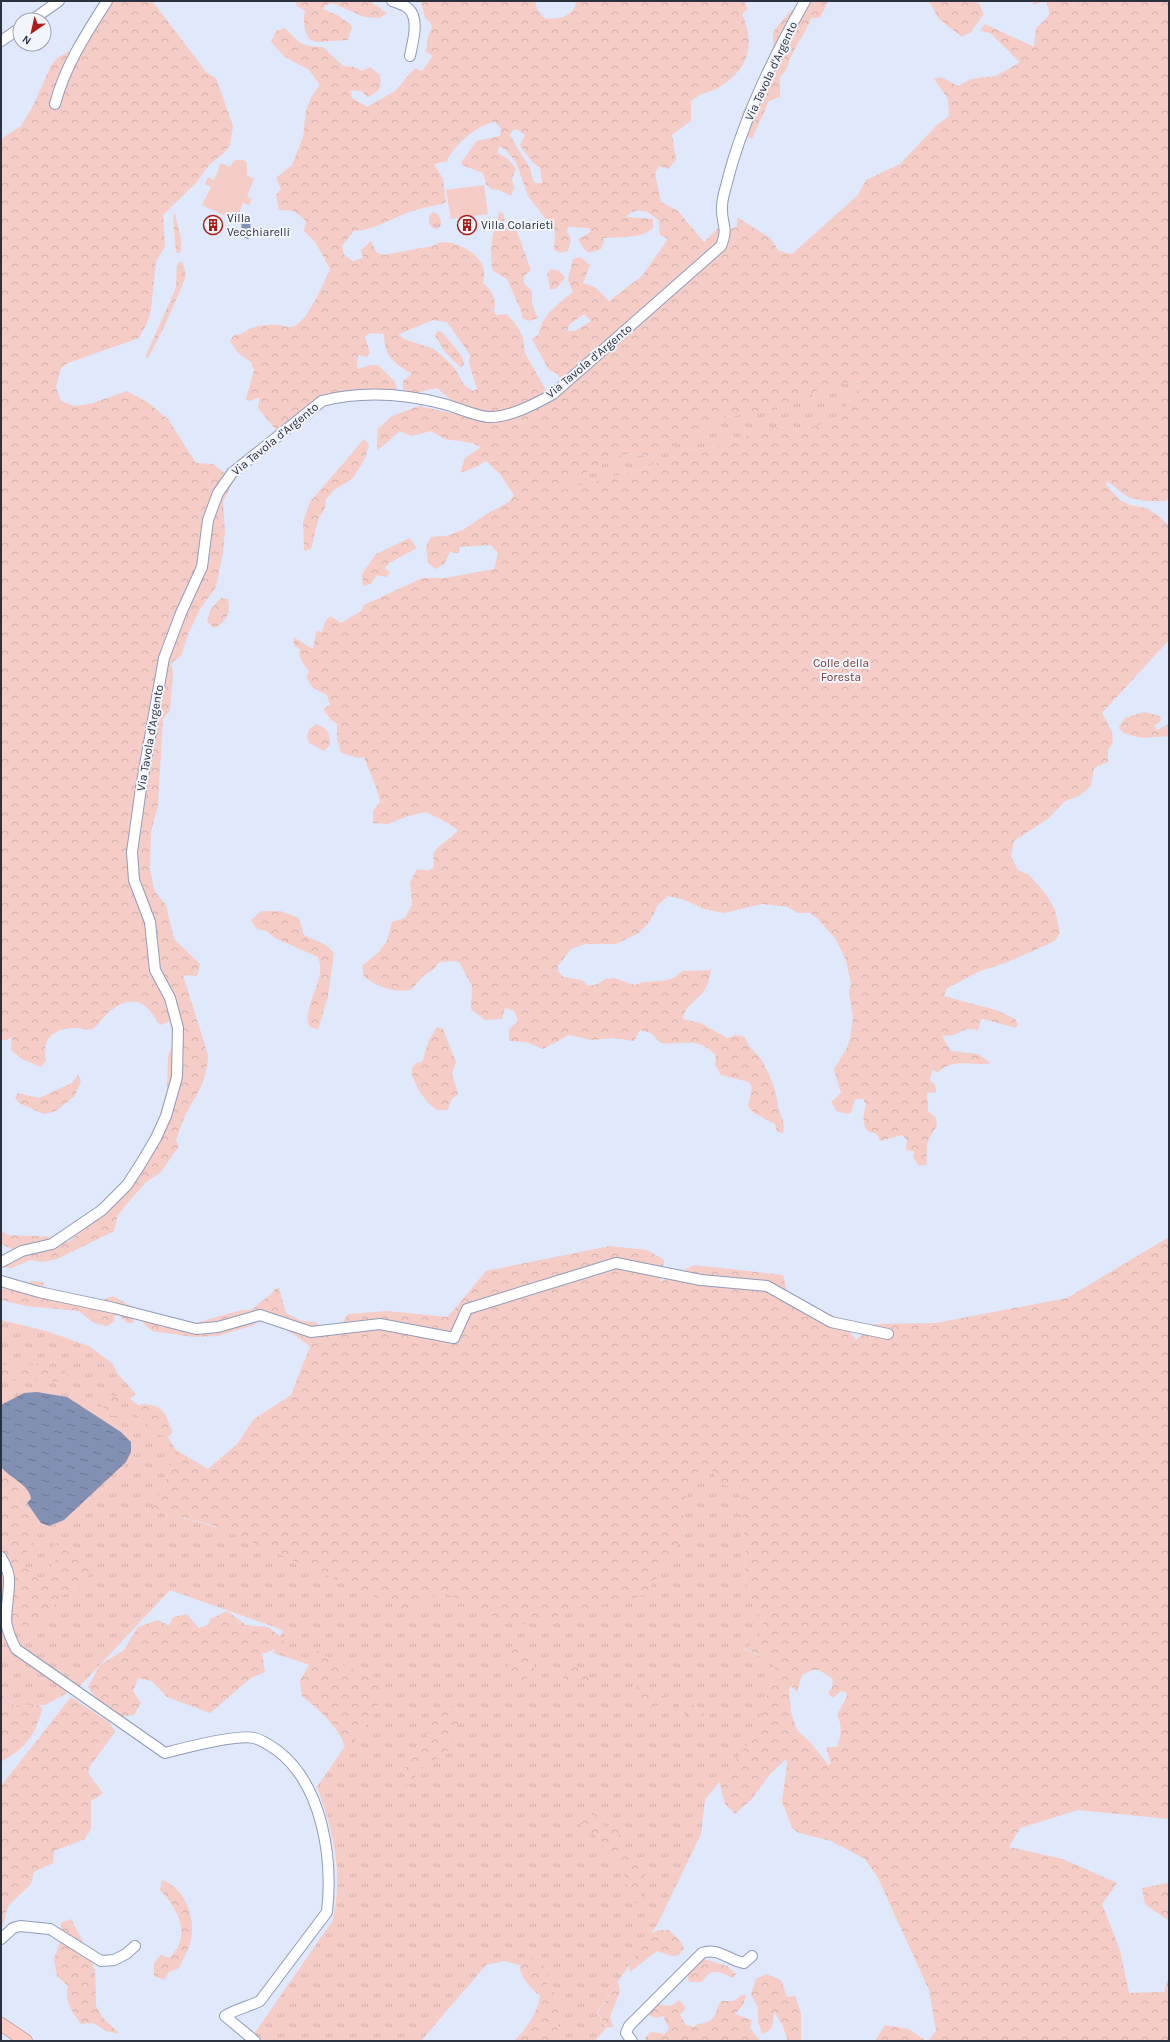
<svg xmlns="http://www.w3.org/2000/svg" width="1170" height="2042" font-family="Karla,sans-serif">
	<defs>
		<pattern id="grass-tufts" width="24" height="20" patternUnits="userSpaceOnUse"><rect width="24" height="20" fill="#f5ccc6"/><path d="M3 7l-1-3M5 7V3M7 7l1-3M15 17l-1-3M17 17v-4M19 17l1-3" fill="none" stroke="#d2b0ab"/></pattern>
		<pattern id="forest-crowns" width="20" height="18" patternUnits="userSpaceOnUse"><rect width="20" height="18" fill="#f5ccc6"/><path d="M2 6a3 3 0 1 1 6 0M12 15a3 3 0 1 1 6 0" fill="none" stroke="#d2b0ab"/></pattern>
		<pattern id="water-ripples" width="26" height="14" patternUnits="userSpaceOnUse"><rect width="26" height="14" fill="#8290b4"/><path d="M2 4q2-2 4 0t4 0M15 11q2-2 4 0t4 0" fill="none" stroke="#6b7694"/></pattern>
	</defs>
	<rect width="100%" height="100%" fill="#e0e8fc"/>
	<g fill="url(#grass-tufts)">
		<path d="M433 212 438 214C441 218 443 225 438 229L432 228 429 223V216Z"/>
		<polygon points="859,381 858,390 838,417 824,424 801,429 772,427 714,447 689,450 639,470 554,493 558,487 622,454 649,456 681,443 721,418 739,415 751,411 767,412 808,397 822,387"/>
		<path d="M1 1320 46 1331 89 1346 113 1364 118 1374 136 1394 130 1399 157 1420 176 1450 164 1485 152 1509 442 1591 485 1614 682 1540 684 1504 694 1474 709 1465 720 1484 739 1488 746 1551 744 1579 764 1627 757 1642 744 1649 771 1661 775 1668 755 1735 705 1800 701 1834 658 1923 597 2012 606 2028 595 2041H532L547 1985 519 1965 504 1961 486 1965 421 2041H259L254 2034 333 1920C343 1872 334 1833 317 1787L345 1746C337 1725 320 1710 302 1696L300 1681 310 1665 273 1653 283 1630 170 1590 80 1686 45 1705H14L1 1694Z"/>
	</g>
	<g fill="url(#forest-crowns)" fill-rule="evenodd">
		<path d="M112 1H154L153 2 207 73 216 78 233 126 230 145 224 153 210 164 196 183 163 215 165 246 156 262 151 309 148 321 139 338 68 363 61 368 56 387 61 401 74 406 90 404 127 391 147 402 168 419 196 463 213 464 234 480 223 502 225 530 223 553 216 587 200 609 188 634 181 656 171 663 173 672 170 711 163 719 158 805 151 832 150 871 155 892 166 905 174 939 200 964 197 976 183 975 208 1055C207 1081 199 1090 187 1112 182 1121 179 1132 176 1141L179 1146 161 1172 146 1182 131 1199 118 1215 114 1231 57 1259 43 1262 30 1260 12 1268 1 1267V1255L12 1253V1249L1 1244V1230L8 1235 56 1237 68 1242 108 1210 135 1176 134 1162C159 1157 157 1145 166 1124L160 1113 167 1092 168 1056 174 1041 170 1021 160 1025C156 1020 151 1010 145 1006 133 996 117 1004 107 1014 101 1019 99 1025 92 1029 86 1031 77 1027 71 1028 50 1030 42 1042 46 1061L41 1067 22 1059 11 1050 12 1037 7 1040H1V139L21 126 33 106 51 66 57 58 73 49 53 107 57 111C68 70 90 36 112 1Z"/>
		<path d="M295 1H370L387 13 380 18 364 17 333 3 326 5 323 9 339 16 352 26 348 40 317 42 309 39C304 29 303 21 305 11L297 6Z"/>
		<path d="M421 1H535L537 9 544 18C557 20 575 17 576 1H744L748 9 742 14C757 47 746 73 716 89 712 92 706 92 701 94 698 96 694 99 691 101V121L672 135 676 160 668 169 659 166 655 173 661 202 678 211 704 242 721 225 729 229 737 227V217L770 238 779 251 792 254 858 195 866 180 900 164 937 125 949 116 948 99 934 79 941 77 958 86 971 79 996 76 1020 62 990 33 980 31 985 24 1034 47 1036 28C1047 17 1053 18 1046 1L1033 5V1H1068L1073 3 1075 1H1169V498L1166 501H1145L1128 497 1107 481 1106 485 1120 500 1130 505 1146 508 1159 516 1169 526V640L1102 713 1112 732 1113 743 1108 750V762L1094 768 1091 786 1079 796 1065 801 1049 818 1014 841 1011 857 1018 870 1029 875 1046 894 1055 910 1060 933 1055 941 1008 962 980 971 947 988 944 996 999 1011 1015 1019 1018 1024 1016 1028 983 1019 981 1020 978 1030 966 1029 954 1035 942 1036 951 1051 978 1054 991 1063C969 1067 957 1057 938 1072L932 1070 930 1080 935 1085 936 1092 927 1093 928 1111 936 1118 937 1126C931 1134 927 1140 927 1149 926 1156 928 1159 926 1165L919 1166 913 1157 914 1151 906 1150 907 1140 902 1135 880 1141 877 1134 867 1131C862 1122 863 1115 866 1105L863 1099H855L851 1113 846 1114 837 1111 831 1102 841 1093 834 1069 847 1048 850 1038 853 1018 849 993 851 983 846 960 835 938 818 919 810 913H798L788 907 762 904 724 913 704 909 685 900 668 896 658 905 650 921 639 933 616 944H585L571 949 558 966V971L563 977 582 980 588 986 598 984 605 979 614 978 635 985 643 982 663 981 674 978 682 971 711 970C710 977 708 985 704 991 697 1001 684 1006 683 1019L701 1023 727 1038 736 1035 745 1037C749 1049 754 1050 761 1059 770 1074 776 1090 778 1106 780 1116 786 1122 783 1133L777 1132 775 1124 754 1113 748 1106 752 1088 749 1082 721 1075 715 1065 716 1055C694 1035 687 1046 661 1043L651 1033 640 1030 634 1041 614 1038 591 1040 569 1035 543 1049 526 1042 509 1041V1029L518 1021 514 1011 505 1008 502 1019 485 1020 471 1009 472 986 459 962 452 961 439 962 434 969 423 976 411 990C392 993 380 987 364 977L362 966 379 952 387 941 392 922 405 918 412 904 410 883 417 869 428 871 434 867 433 854C440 843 450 840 458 830L448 823 426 812 408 816 388 824 373 823V811L380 802 376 787 364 757 359 758 341 753 337 738V724L331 720 323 709 330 705 327 695 313 688 306 677 309 671C304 665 298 658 300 649L294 645 293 637 313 649 316 631 322 632 325 622 330 616 341 623 361 611 364 605 422 578H445L494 569 498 553 491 545 460 547 459 553 450 552 444 564 436 569 428 563 426 547 431 537 446 536 463 530 488 513 509 502 514 495 499 473 486 461 476 467 460 473 465 458 481 447 472 443 445 439 431 431 411 436 400 431 377 451 378 429 392 416 419 406 460 415 458 406 437 388 416 393 403 390V381L412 374C394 363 384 356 384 334L370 333 365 337 370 353 367 357 358 355 357 369 371 365H378L395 382 397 390C379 392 358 387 340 392 317 398 296 416 276 430L258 408 260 397 250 401 246 399 254 370 251 362 239 354 230 341 234 335 241 334C250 326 266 324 279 325 283 325 287 328 291 327 306 326 325 281 330 269L316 243 304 231 306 221 294 211 279 210 276 195 281 189 276 178 292 165 303 137 306 110 312 96 320 85 309 70 285 57 271 42 276 31 285 28C299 43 302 47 323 47L343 66 354 67 362 71 370 67 380 75C382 88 379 92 368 97L361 91 351 90 352 98 367 107 395 91 415 68 422 71 433 56 426 52 428 37 432 27 430 22 425 18ZM495 122 501 128 500 136 477 141 462 161V165L483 173 486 184 491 189 499 190 511 196 514 188 512 178 516 169 509 160 498 153 499 146 506 150 516 162 528 196 555 231 554 250 561 253 568 251 571 240 567 231 568 227 589 228 591 232 578 239 584 249 589 253 601 249 604 242 603 238C617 237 642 239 653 228V219L626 217C636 205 650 212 659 221L660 235 668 239 642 276 609 301 595 287 583 283 590 265 580 257 573 259 568 280 573 292C560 302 540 317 539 334L532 339 549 370 558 374 562 384 547 392 525 353 523 337 517 326 507 314 496 315 494 312C497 298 493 292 483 283 483 279 485 275 484 271 482 252 447 234 432 246L383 255 376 252 371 241 361 250 363 258 353 261 344 255 342 246 354 231C371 231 391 219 407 213 419 208 433 206 446 203L443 179 434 164 447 161C453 146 478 124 495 122ZM517 129 525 135 520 145 532 162 540 168 542 183H535C531 178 532 173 530 168 523 156 516 147 510 135L513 130ZM584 314 591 321 575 331H567L569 325ZM433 320 447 322 470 355 469 363 477 389 473 391 464 385 454 367 434 349 404 339 399 334ZM859 381 858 390 838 417 824 424 801 429 772 427 714 447 689 450 639 470 554 492 558 487 622 454 649 456 681 443 721 418 739 415 751 411 767 412 789 405 808 397 822 387Z"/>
		<path d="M798 1H828L820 18H811C807 31 799 40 793 52 788 62 788 70 780 77V97L769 101 752 139 744 135 745 125 740 118 773 50V32L791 10 800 12Z"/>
		<polygon points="929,1 974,1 980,4 983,15 971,32 962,37 939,19"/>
		<path d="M500 211 504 215 505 225 515 226 531 270 524 276V283L532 291V304L538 318 528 321 522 318V313L507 279 493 271C489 252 492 229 500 211Z"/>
		<polygon points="175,213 181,239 181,251 179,254 176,252 173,216"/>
		<path d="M179 262H182C184 266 186 272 185 277 184 285 152 354 147 359L146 355 176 288C177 280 175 268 179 262Z"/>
		<polygon points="551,269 559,271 565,278 556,289 550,289 547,273"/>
		<polygon points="438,331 442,332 462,356 464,364 461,368 446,353 435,336"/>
		<polygon points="364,439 369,445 365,459 352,479 334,490 326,499 325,508 318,520 311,549 304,551 303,522 310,502"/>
		<polygon points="410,538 417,548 389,563 385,568 390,573 386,577 377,575 371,584 363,586 362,574 376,554"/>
		<path d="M221 598 228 599C231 612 227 622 214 628L207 622 210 610Z"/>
		<polygon points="1144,712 1160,716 1161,721 1154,726 1157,730 1169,724 1169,736 1142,738 1123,733 1119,727 1125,718"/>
		<path d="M316 724C327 728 330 733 330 745L324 751 309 743C305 733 308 730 316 724Z"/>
		<path d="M262 911H280L299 918 304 935 326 945 334 953 328 996 318 1030 309 1026C308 1022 307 1018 308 1014 310 995 326 977 318 957L275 938 267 931 257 929 251 920Z"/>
		<path d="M437 1027 443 1029 456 1062 452 1074 458 1094 451 1100 448 1110C445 1110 441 1110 438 1110 428 1107 409 1079 412 1068 413 1066 415 1064 416 1063L422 1062 429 1040Z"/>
		<polygon points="78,1075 81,1080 75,1096 56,1111 44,1114 19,1103 15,1098 18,1093 39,1098 72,1083"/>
		<path d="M1169 1237V1819L1078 1810 1020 1828 1009 1847 1063 1859 1117 1883 1102 1904 1120 1950 1129 1993 1164 1992 1169 1975V2041H928L936 2031 929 1990 878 1878 865 1859 831 1841 799 1833 792 1828 782 1801 787 1765 786 1759 771 1773 751 1800 735 1814 725 1804 719 1781 755 1735 775 1668 771 1661 744 1648 757 1642 764 1627 744 1579 746 1551 739 1488 720 1484 709 1465 694 1474 684 1504 682 1540 645 1595 522 1624 485 1614 442 1591 410 1612 215 1526 151 1509 164 1485 176 1450 208 1469 237 1444 254 1419 291 1395 310 1347C296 1334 279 1325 261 1320L254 1325 218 1336 194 1337 152 1331 143 1323 146 1315 158 1314 196 1323 242 1310H252C259 1302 269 1298 275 1289L279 1288 286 1313 302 1321 316 1322 330 1337 337 1331 348 1314 387 1311 448 1317 486 1271 610 1246 647 1250 664 1260 660 1282 694 1265 783 1275 788 1296 839 1318 856 1340 874 1324 936 1323 1067 1298ZM812 1670H819L833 1679 832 1688 828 1693 833 1698 841 1691 846 1692 847 1696 837 1715C843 1726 841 1736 837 1747H826L831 1764 828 1765 812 1744 797 1730 791 1712 789 1689 791 1686 797 1692 802 1675Z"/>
		<polygon points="30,1281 43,1282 47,1294 62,1292 82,1295 87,1307 100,1304 105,1299 113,1296 133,1307 136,1312 133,1323 127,1323 118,1314 114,1317 115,1321 107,1326 94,1323 79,1311 26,1306 1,1300 1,1288 24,1292"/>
		<polygon points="23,1364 41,1364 63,1369 69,1376 68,1382 18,1379 8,1383 1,1380 1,1365"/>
		<polygon points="101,1394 117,1396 124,1420 111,1416 98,1401"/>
		<path d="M143 1404C164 1406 164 1411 172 1430V1433L167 1438 154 1433 143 1420 133 1414V1407Z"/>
		<polygon points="1,1473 18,1487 32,1525 33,1546 19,1561 20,1567 33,1571 41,1580 47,1577 52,1563 56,1561 50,1555 53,1546 60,1542 89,1561 89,1575 77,1589 63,1595 41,1623 32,1630 8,1618 1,1603 1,1581 9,1571 8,1563 1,1548"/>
		<polygon points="227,1611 246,1625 268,1627 285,1640 278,1648 262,1654 265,1672 251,1678 210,1713 167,1697 152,1681 138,1678 133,1691 141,1703 134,1715 118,1717 101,1705 88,1687 100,1665 124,1650 138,1627 158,1620 169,1626 173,1617 187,1614 199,1628 208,1625 210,1619"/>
		<path d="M511 1646C523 1650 530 1652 535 1664L532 1675 520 1683 506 1673 509 1664 508 1648Z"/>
		<path d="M317 1651 377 1682 382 1696 362 1732 349 1748C337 1727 321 1711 302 1696L300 1681Z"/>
		<polygon points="564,1666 575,1666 588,1674 589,1682 571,1682 563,1678"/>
		<path d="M642 1683 663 1694 664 1702C653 1712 634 1704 635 1688Z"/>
		<path d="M1 1694 14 1705H39L42 1709C35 1737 25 1748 1 1762Z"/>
		<polygon points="71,1697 110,1723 115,1732 90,1766 88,1773 103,1793 91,1801 91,1829 85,1839 54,1851 53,1863 34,1872 31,1884 8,1906 1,1932 1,1786"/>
		<path d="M678 1699 694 1705 704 1714 702 1720C694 1721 678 1711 675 1703Z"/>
		<polygon points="457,1706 458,1731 445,1755 428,1762 406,1787 404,1769 424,1745 435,1707"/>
		<path d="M588 1810 605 1827 619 1820 628 1829 619 1835 618 1840 634 1858C643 1859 646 1861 649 1870L639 1884 644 1893 642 1899 636 1903 628 1895C628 1885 624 1877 623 1867L615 1863 611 1852 600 1844 599 1838 581 1826V1815Z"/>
		<path d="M162 1880C184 1887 196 1917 191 1940 189 1949 183 1959 179 1968L169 1972 164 1980 154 1976V1963L161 1955 169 1958C193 1937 178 1908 160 1890Z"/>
		<polygon points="1167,1883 1169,1885 1169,1921 1145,1904 1142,1888"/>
		<path d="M71 1919 89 1953 95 1971 96 2006 103 2018 120 2034 106 2031 93 2023 81 2024C72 2011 64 2002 68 1986L57 1976 54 1959 60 1942 61 1923Z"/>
		<polygon points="659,1930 669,1930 681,1942 684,1948 679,1955 673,1956 657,1951 630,1972 629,1966 647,1935"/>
		<path d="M531 1957 542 1963 548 1971 547 1985 557 1995 564 2008 555 2038 553 2041H514C526 2029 538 2013 540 1995 530 1989 517 1973 520 1960Z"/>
		<path d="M704 1959 727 1966 736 1974 733 1978C717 1971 712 1967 702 1982H689L687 1972 693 1964Z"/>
		<path d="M766 1974 781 1980 787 1997 795 1996 801 2013V2041H788L782 2024 774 2012C772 2023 775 2030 762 2034L758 2021V2007L751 1995 756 1979Z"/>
		<polygon points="618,1981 620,1992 610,2016 613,2027 606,2028 598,2012"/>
		<path d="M742 1995H746L743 2005 735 2014 752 2020 750 2028 760 2041H647L645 2038 651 2032 665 2034 669 2028 663 2016 655 2018 645 2013 654 2004 671 2006 679 2000 686 2008 680 2015 686 2025 694 2027 697 2024C716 2023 714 2014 721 2001H734Z"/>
		<polygon points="885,2025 909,2029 926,2041 875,2041"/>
	</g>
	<g fill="#f5ccc6">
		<polygon points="235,160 243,160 247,163 247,175 254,179 247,196 252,199 249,205 243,203 236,221 202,205 211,187 205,184 208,177 214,180 221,163 230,167"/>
		<polygon points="484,185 488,214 451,219 446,190"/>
	</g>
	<g fill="url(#water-ripples)">
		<polygon points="241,217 250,217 251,237 248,239 242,237"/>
		<path d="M37 1392 67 1397 121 1432 131 1442V1452L126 1462 64 1520 49 1526 41 1523 27 1503 31 1499C30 1485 10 1478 1 1467V1405L24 1393Z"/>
	</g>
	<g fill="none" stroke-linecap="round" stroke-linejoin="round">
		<defs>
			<g id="minor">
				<path d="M392 1C398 3 405 5 409 9 420 20 412 44 410 56"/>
				<polyline points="32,20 59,1"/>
				<polyline points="1,41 20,28"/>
				<path d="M55 104C65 66 86 34 107 1"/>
				<path d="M1 1262 22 1251 52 1244 102 1210 127 1185 140 1165 156 1138 166 1116 177 1077 178 1028 170 998 155 970 150 922 134 880 132 852 141 788 164 658 181 613 202 567 208 520 218 493 232 473 322 401C361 391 405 394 444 404 456 407 475 416 488 417 509 418 535 404 553 394L721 246C729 226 721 225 722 207 722 201 724 193 726 186 742 121 772 59 805 1"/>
				<polyline points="1,1281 39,1292 114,1308 196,1329 218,1327 260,1315 311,1332 380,1324 454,1338 467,1309 616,1263 701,1280 767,1286 831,1322 888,1334"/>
				<path d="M1 1557C5 1564 10 1575 9 1583 8 1615 0 1619 16 1649L165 1753C184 1748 236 1734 254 1738 263 1740 271 1746 278 1751 323 1786 333 1859 327 1912L260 2001C248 2007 236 2009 225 2016L255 2041"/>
				<polyline points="1,1939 13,1928 20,1926 50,1929 101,1961 114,1960 126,1954 135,1946"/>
				<path d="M632 2041 626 2033 629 2026 702 1953C718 1947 728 1960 744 1963L752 1956"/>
			</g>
			<polyline id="major" points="1,2024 26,2041"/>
		</defs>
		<use href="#minor" stroke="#909cbb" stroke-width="12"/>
		<use href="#major" stroke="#b4807d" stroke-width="14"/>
		<use href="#minor" stroke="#fff" stroke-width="10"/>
		<use href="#major" stroke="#fecdc5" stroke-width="13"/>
	</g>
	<defs>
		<symbol id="building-ring" viewBox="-11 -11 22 22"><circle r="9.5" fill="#f2f5fc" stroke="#ad1c16" stroke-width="1.5"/><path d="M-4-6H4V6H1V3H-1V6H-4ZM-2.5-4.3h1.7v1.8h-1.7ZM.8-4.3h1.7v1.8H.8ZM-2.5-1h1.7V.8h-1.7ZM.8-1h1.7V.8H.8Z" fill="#ad1c16"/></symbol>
	</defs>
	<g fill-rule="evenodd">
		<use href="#building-ring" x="202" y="214" width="22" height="22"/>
		<use href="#building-ring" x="456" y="214" width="22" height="22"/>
	</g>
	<g text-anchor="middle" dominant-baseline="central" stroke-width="4" stroke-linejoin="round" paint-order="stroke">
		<g font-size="12" fill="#2c313e" stroke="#f2f5fc">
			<text transform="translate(771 71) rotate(-65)">Via Tavola d'Argento</text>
			<text transform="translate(589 361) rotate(-40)">Via Tavola d'Argento</text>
			<text transform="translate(275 439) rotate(-39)">Via Tavola d'Argento</text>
			<text transform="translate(150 738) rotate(-80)">Via Tavola d'Argento</text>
		</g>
		<g font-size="12" fill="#2c313e" stroke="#f2f5fc" text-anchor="start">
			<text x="227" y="218">Villa<tspan x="227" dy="14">Vecchiarelli</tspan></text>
			<text x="481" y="225">Villa Colarieti</text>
		</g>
		<g font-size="12" fill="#7a3e36" stroke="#f2f5fc">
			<text x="841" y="663">Colle della<tspan x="841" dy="14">Foresta</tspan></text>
		</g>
	</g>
	<rect width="1170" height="2042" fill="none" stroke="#2c313e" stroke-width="4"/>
	<g transform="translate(32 32) rotate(214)"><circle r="19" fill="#f2f5fc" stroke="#a3a7b0"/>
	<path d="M0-3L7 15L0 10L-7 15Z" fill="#ad1c16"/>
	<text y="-6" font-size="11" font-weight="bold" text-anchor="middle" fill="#2c313e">N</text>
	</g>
</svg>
